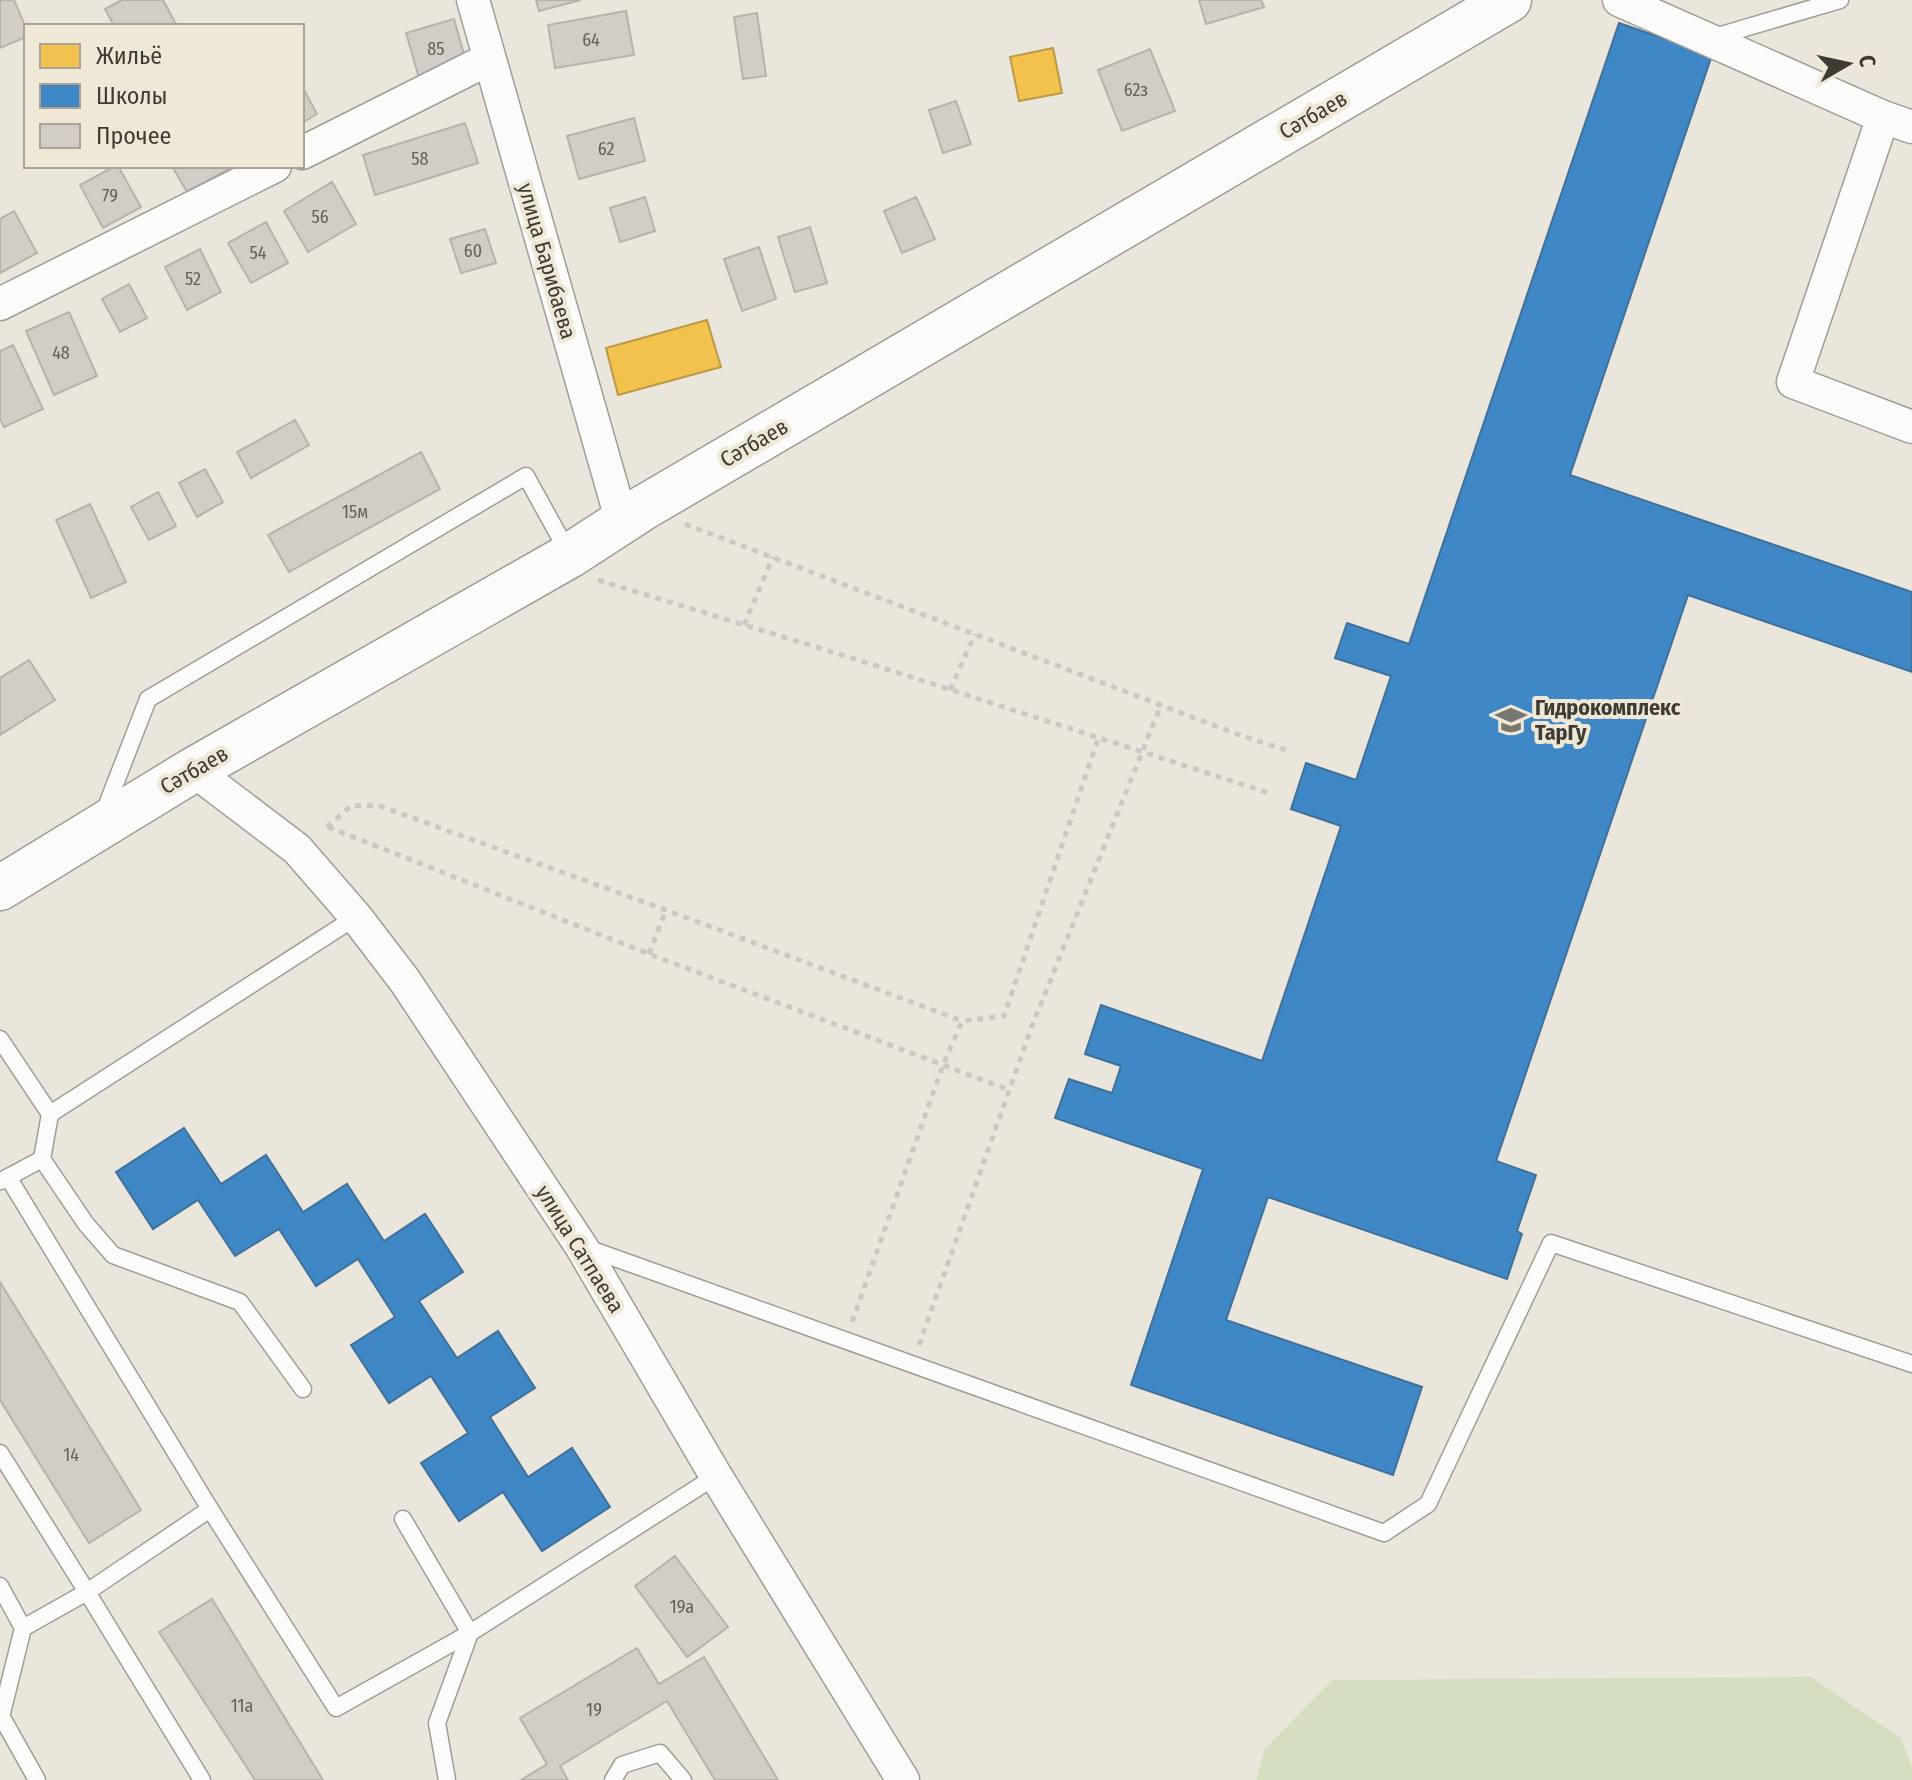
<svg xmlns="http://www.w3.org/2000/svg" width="1912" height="1780" font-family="'Fira Sans Condensed',sans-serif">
	<rect width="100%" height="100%" fill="#eae6dc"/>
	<polygon fill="#d5dfc0" points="1811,1677 1901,1738 1912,1767 1912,1780 1256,1780 1265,1749 1332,1680"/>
	<g fill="#f2c14e" stroke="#bc9946" stroke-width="2">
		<polygon points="1053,48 1062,93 1019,101 1010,57"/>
		<polygon points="707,320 721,367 618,395 606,348"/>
	</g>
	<g fill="#3f88c5" stroke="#3f719a" stroke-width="2">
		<polygon points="1619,23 1712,55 1570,475 1912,592 1912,672 1688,595 1496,1161 1536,1175 1517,1231 1522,1234 1507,1279 1268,1197 1226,1320 1422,1387 1393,1475 1131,1385 1203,1169 1055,1118 1069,1079 1112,1093 1121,1066 1085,1054 1101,1005 1262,1061 1341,826 1291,809 1306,763 1356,780 1391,676 1335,658 1347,623 1409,644"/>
		<polygon points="184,1128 221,1184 266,1155 303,1212 347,1184 384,1241 425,1214 463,1272 419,1301 457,1358 498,1331 535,1388 490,1417 528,1477 572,1448 610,1507 542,1551 503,1492 459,1521 421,1463 468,1433 431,1376 389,1403 351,1345 395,1317 358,1259 316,1286 279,1229 235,1256 198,1200 153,1229 116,1172"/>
	</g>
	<g fill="#d2cec7" stroke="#b6b3ac" stroke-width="2">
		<polygon points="0,0 14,0 26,28 26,37 0,48"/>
		<polygon points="122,0 163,0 177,26 114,26 105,9"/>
		<polygon points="536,0 581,0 539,11"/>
		<polygon points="1199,0 1261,0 1264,7 1206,24"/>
		<polygon points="626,11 634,55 555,68 548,25"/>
		<polygon points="757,13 766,76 743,79 734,17"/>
		<polygon points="454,19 467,65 419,78 406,33"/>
		<polygon points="1150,49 1175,111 1122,131 1098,70"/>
		<polygon points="302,86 317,114 302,123"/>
		<polygon points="956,101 971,144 943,153 929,110"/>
		<polygon points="634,118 645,161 579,179 567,136"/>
		<polygon points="465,123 478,163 375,195 363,155"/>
		<polygon points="115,166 118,166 141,207 103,228 80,185"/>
		<polygon points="172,166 231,166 232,167 187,192"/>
		<polygon points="332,182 356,224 308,252 284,211"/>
		<polygon points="645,197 655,231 620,242 610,208"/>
		<polygon points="916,197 935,239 902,253 884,211"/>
		<polygon points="14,211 37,253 0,273 0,219"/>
		<polygon points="266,222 288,263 251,283 228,243"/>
		<polygon points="810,227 827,283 795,292 778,237"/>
		<polygon points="485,229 496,263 461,273 450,239"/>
		<polygon points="759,247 776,299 742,311 724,259"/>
		<polygon points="200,249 221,292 187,310 165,267"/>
		<polygon points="129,284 147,318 120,332 102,299"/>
		<polygon points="69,312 97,376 54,395 26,331"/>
		<polygon points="13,345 43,409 4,427 0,419 0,351"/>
		<polygon points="295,420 309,445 251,478 237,452"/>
		<polygon points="421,452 440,489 289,572 268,535"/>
		<polygon points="205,469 223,502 197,517 179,483"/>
		<polygon points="158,492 176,526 149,540 131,507"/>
		<polygon points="90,504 126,582 91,598 56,520"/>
		<polygon points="29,660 55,700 0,735 0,678"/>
		<polygon points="0,1282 141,1510 89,1543 0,1400"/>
		<polygon points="675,1556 728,1627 687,1657 635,1586"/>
		<polygon points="212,1599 323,1780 255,1780 159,1632"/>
		<polygon points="637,1648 659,1684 704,1657 778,1780 715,1780 667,1701 560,1766 568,1780 521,1780 547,1764 520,1718"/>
	</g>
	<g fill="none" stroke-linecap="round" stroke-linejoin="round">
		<defs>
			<g id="lane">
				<polyline points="1711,38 1840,0"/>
				<polyline points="103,815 148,699 526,476 569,554"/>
				<polyline points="0,1039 50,1114 42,1159 86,1224 113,1255 240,1302 303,1389"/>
				<polyline points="50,1114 356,917"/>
				<polyline points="8,1177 210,1509 336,1708 470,1633 716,1476"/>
				<polyline points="1,1181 42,1159"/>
				<polyline points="587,1248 1384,1533 1428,1504 1551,1243 1912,1364"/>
				<polyline points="0,1453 87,1592 210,1509"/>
				<polyline points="403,1519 470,1633 437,1723 447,1780"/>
				<polyline points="0,1586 23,1628"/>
				<polyline points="2,1713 23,1628 87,1592 202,1780"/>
				<polyline points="0,1714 37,1780"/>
				<polyline points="613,1780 622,1765 660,1753 683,1780"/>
			</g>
			<g id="street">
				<polyline points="473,0 622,522"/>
				<polyline points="1619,0 1883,117 1912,127"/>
				<polyline points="1883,117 1793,382 1912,427"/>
				<polyline points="302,153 489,59"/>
				<polyline points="0,304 275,166"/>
				<polyline points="193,770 297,849 356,917 405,981 581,1246 716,1476 903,1780"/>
			</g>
			<polyline id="secondary" points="0,888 193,770 569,556 643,508 1509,0"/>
		</defs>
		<use href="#lane" stroke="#a09d95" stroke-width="19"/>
		<use href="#street" stroke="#a09d95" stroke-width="35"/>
		<use href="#secondary" stroke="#a09d95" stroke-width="47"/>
		<g stroke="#cac9c6" stroke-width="5" stroke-dasharray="6 6" stroke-linecap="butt">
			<polyline points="685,524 1234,733 1292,752"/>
			<polyline points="598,580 868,663 1269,793"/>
			<polyline points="744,625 773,557"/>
			<polyline points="950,690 975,634"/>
			<polyline points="327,827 351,806 377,805 666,910 962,1021"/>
			<polyline points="328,827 649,954 1009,1090"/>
			<polyline points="649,954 666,910"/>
			<polyline points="852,1322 943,1065 962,1021 1004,1016 1098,739"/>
			<polyline points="919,1345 1032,1026 1161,705"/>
		</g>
		<use href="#lane" stroke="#fcfbfa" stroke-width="16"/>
		<use href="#street" stroke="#fcfbfa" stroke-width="32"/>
		<use href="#secondary" stroke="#fcfbfa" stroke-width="44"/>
	</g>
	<defs>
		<symbol id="university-bare" viewBox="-9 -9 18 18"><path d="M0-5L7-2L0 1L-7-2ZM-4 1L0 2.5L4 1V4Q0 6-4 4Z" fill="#7a776f" stroke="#f0e8d6" stroke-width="2.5" paint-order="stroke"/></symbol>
	</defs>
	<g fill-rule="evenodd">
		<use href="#university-bare" x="1489" y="698" width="44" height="44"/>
	</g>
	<g text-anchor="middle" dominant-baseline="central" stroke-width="8" stroke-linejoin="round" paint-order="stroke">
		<g font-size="18" fill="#64615a">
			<text x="591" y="40">64</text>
			<text x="436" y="49">85</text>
			<text x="1136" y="90">62з</text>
			<text x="606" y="149">62</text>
			<text x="420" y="159">58</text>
			<text x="110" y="196">79</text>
			<text x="320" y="217">56</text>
			<text x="473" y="251">60</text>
			<text x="258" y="253">54</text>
			<text x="193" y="279">52</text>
			<text x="61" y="353">48</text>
			<text x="355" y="512">15м</text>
			<text x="71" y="1455">14</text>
			<text x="682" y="1607">19а</text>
			<text x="242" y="1706">11а</text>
			<text x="594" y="1710">19</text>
		</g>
		<g font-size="22" fill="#3e3b34" stroke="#f0e8d6">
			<text transform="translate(1313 115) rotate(-30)">Сәтбаев</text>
			<text transform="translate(547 261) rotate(74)">улица Барибаева</text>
			<text transform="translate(754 443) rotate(-30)">Сәтбаев</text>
			<text transform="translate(194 770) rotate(-30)">Сәтбаев</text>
			<text transform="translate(580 1249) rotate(58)">улица Сатпаева</text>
		</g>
		<g font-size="22" font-weight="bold" fill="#3e3b34" stroke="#f0e8d6" text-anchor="start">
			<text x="1535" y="707">Гидрокомплекс<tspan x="1535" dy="25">ТарГу</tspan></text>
		</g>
	</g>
	<rect x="24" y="24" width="280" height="144" fill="#f0e8d6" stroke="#a9a395" stroke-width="2"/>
	<rect x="40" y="44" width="40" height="24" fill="#f2c14e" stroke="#a9a395" stroke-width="2"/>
	<text x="96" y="64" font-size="24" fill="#3e3b34">Жильё</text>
	<rect x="40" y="84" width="40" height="24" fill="#3f88c5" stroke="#a9a395" stroke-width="2"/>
	<text x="96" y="104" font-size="24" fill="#3e3b34">Школы</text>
	<rect x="40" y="124" width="40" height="24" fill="#d2cec7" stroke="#a9a395" stroke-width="2"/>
	<text x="96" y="144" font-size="24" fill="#3e3b34">Прочее</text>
	<g transform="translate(1848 64) rotate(81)" stroke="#f0e8d6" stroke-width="6" paint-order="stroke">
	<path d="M0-6L14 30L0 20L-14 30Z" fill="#3e3b34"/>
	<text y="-12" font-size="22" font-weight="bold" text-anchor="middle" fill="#3e3b34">С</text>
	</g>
</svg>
